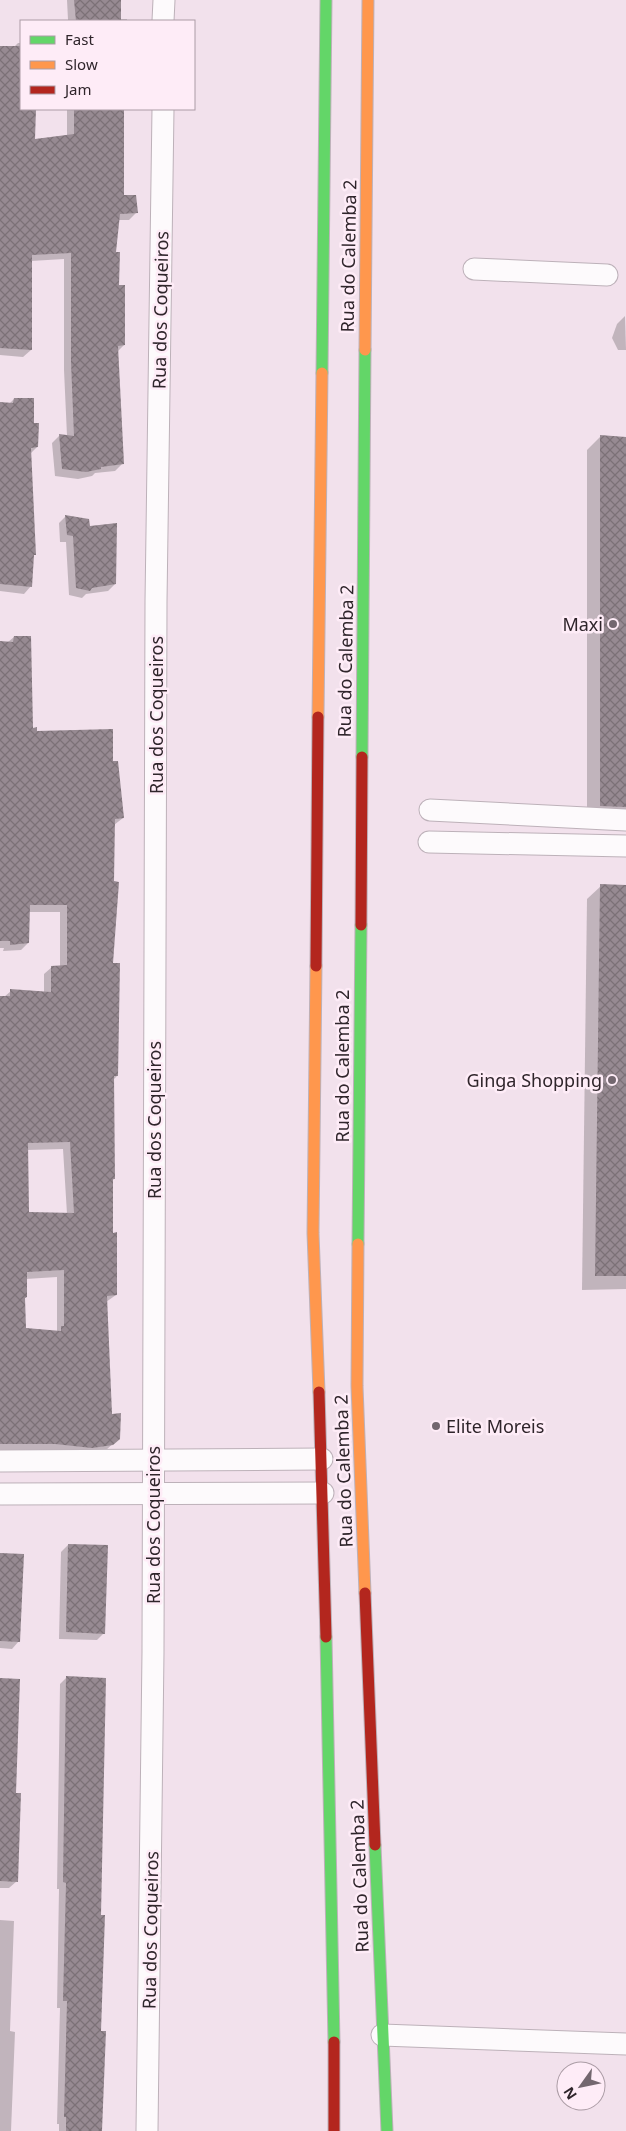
<svg xmlns="http://www.w3.org/2000/svg" width="626" height="2131" font-family="'Noto Sans',sans-serif">
	<defs>
		<pattern id="building-cross-hatch" width="8" height="8" patternUnits="userSpaceOnUse" patternTransform="scale(1.25)"><rect width="8" height="8" fill="#978a92"/><path d="M0 0l8 8M0 8l8-8" fill="none" stroke="#7c7177"/></pattern>
	</defs>
	<rect width="100%" height="100%" fill="#f2e1ec"/>
	<g fill="#0003" fill-rule="evenodd">
		<polygon points="67,0 120,0 120,19 127,19 127,21 58,21 68,20"/>
		<polygon points="18,43 21,43 21,109 35,109 34,141 67,137 67,109 120,109 118,137 122,196 137,212 129,220 118,220 114,254 124,345 117,352 122,464 115,471 95,473 92,476 78,479 55,476 52,443 59,436 67,436 64,370 64,259 31,261 31,350 23,357 0,355 0,48 14,47"/>
		<polygon points="625,316 626,350 618,350 612,338 617,324"/>
		<polygon points="14,399 33,424 37,447 30,454 33,556 31,586 24,594 0,591 0,404 9,404"/>
		<polygon points="601,436 626,438 626,827 587,819 587,450"/>
		<polygon points="66,516 89,527 115,584 108,591 86,594 82,598 69,595 66,542 60,542 59,523"/>
		<path d="M14 637 32 729 36 733 112 763 123 818 114 825 112 964 117 1076 113 1080 114 1179 112 1181V1234L116 1295 106 1302 111 1415 119 1438 105 1451H0V997H4L11 991 44 993V974L52 967H60V912H28V943L21 950 3 951 4 948H0V642H8ZM63 1149 67 1214 28 1213 27 1150ZM57 1277V1332L25 1330 24 1299 26 1297V1279Z"/>
		<polygon points="601,886 626,886 626,1289 582,1290 587,899"/>
		<polygon points="68,1545 104,1633 97,1640 59,1639 61,1552"/>
		<polygon points="0,1554 19,1641 12,1649 0,1648"/>
		<polygon points="67,1677 100,2032 101,2131 59,2131 59,2124 57,2124 60,2008 57,2008 59,1889 57,1889 60,1684"/>
		<polygon points="0,1680 14,1794 17,1881 9,1888 0,1888"/>
		<polygon points="0,1920 14,1921 10,2031 15,2032 11,2131 0,2131"/>
	</g>
	<g fill="url(#building-cross-hatch)" fill-rule="evenodd">
		<polygon points="74,0 121,0 121,21 76,21"/>
		<polygon points="0,46 21,46 21,109 36,109 35,139 74,134 74,109 124,109 124,195 136,195 138,213 120,214 116,252 120,252 119,285 125,285 125,345 118,346 124,464 101,467 101,469 86,472 62,469 59,434 74,436 71,362 71,253 32,255 32,350 0,348"/>
		<polygon points="14,398 34,398 34,423 39,423 38,447 31,448 36,555 34,555 32,587 0,584 0,402 13,403"/>
		<polygon points="600,435 626,437 626,807 600,806"/>
		<polygon points="65,515 89,519 90,526 117,523 116,584 92,588 90,591 76,588 73,536 67,535"/>
		<path d="M14 636H31L33 728 37 727V731L113 729V761H118L124 818 115 819 114 881 119 882 113 963H120L118 1076H114L115 1179H113V1233L117 1232V1295L107 1296 112 1414 121 1413 120 1439 113 1445 92 1448 55 1444H0V996H10V989L51 992V966L67 965V905H30L29 943 10 945V941H0V641L13 642ZM70 1142 74 1213 29 1212 28 1143ZM64 1270V1326H61V1331L26 1328 25 1298 27 1297V1272Z"/>
		<polygon points="600,884 626,885 626,1276 595,1276"/>
		<polygon points="68,1544 108,1545 105,1634 66,1632"/>
		<polygon points="0,1553 24,1554 20,1642 0,1641"/>
		<polygon points="66,1676 106,1678 101,1915 105,1915 101,2031 106,2031 102,2131 66,2131 66,2117 64,2117 67,2001 63,2001 66,1883 63,1882"/>
		<polygon points="0,1678 20,1679 16,1793 21,1793 18,1882 0,1881"/>
	</g>
	<g fill="none" stroke-linecap="round" stroke-linejoin="round">
		<defs>
			<g id="street">
				<polyline points="163,21 164,0"/>
				<polyline points="474,269 607,275"/>
				<polyline points="430,810 626,820"/>
				<polyline points="429,842 626,846"/>
				<polyline points="0,1461 322,1459"/>
				<polyline points="0,1494 323,1493"/>
				<polyline points="382,2035 626,2044"/>
				<polyline points="147,2131 153,1652 156,602 163,109"/>
			</g>
			<g id="fast">
				<polyline points="322,373 326,0"/>
				<polyline points="362,757 365,350"/>
				<polyline points="358,1244 361,925"/>
				<polyline points="326,1637 334,2042"/>
				<polyline points="375,1845 387,2131"/>
			</g>
			<g id="slow">
				<polyline points="365,350 368,0"/>
				<polyline points="318,717 322,373"/>
				<polyline points="316,966 313,1233 319,1392"/>
				<polyline points="358,1244 357,1386 365,1593"/>
			</g>
			<g id="jam">
				<polyline points="361,925 362,757"/>
				<polyline points="316,966 318,717"/>
				<polyline points="319,1392 326,1637"/>
				<polyline points="365,1593 375,1845"/>
				<polyline points="334,2042 334,2131"/>
			</g>
		</defs>
		<use href="#street" stroke="#bdb1b9" stroke-width="23"/>
		<use href="#fast" stroke="#bdb1b9" stroke-width="13"/>
		<use href="#slow" stroke="#bdb1b9" stroke-width="13"/>
		<use href="#jam" stroke="#bdb1b9" stroke-width="13"/>
		<use href="#street" stroke="#fdfafc" stroke-width="21"/>
		<use href="#fast" stroke="#63d668" stroke-width="11"/>
		<use href="#slow" stroke="#ff974d" stroke-width="11"/>
		<use href="#jam" stroke="#b3261e" stroke-width="11"/>
	</g>
	<g fill="#73676f" stroke="#feecf7" stroke-width="2">
		<circle cx="613" cy="624" r="5"/>
		<circle cx="612" cy="1080" r="5"/>
		<circle cx="436" cy="1426" r="5"/>
	</g>
	<g text-anchor="middle" dominant-baseline="central" stroke-width="5" stroke-linejoin="round" paint-order="stroke">
		<g font-size="18" fill="#2f252b" stroke="#feecf7">
			<text transform="translate(348 256) rotate(-89)">Rua do Calemba 2</text>
			<text transform="translate(160 310) rotate(-89)">Rua dos Coqueiros</text>
			<text transform="translate(345 661) rotate(-89)">Rua do Calemba 2</text>
			<text transform="translate(156 715) rotate(-90)">Rua dos Coqueiros</text>
			<text transform="translate(342 1066) rotate(-90)">Rua do Calemba 2</text>
			<text transform="translate(154 1120) rotate(-90)">Rua dos Coqueiros</text>
			<text transform="translate(343 1471) rotate(-92)">Rua do Calemba 2</text>
			<text transform="translate(153 1525) rotate(-90)">Rua dos Coqueiros</text>
			<text transform="translate(359 1876) rotate(-92)">Rua do Calemba 2</text>
			<text transform="translate(150 1930) rotate(-89)">Rua dos Coqueiros</text>
		</g>
		<g font-size="18" fill="#2f252b" stroke="#feecf7" text-anchor="end">
			<text x="603" y="624">Maxi</text>
			<text x="602" y="1080">Ginga Shopping</text>
			<text x="446" y="1426" text-anchor="start">Elite Moreis</text>
		</g>
	</g>
	<rect x="20" y="20" width="175" height="90" fill="#feecf7" stroke="#ab9ca5"/>
	<rect x="30" y="36" width="25" height="8" fill="#63d668" stroke="#ab9ca5"/>
	<text x="65" y="45" font-size="15" fill="#2f252b">Fast</text>
	<rect x="30" y="61" width="25" height="8" fill="#ff974d" stroke="#ab9ca5"/>
	<text x="65" y="70" font-size="15" fill="#2f252b">Slow</text>
	<rect x="30" y="86" width="25" height="8" fill="#b3261e" stroke="#ab9ca5"/>
	<text x="65" y="95" font-size="15" fill="#2f252b">Jam</text>
	<g transform="translate(581 2086) rotate(237)"><circle r="24" fill="#feecf7" stroke="#ab9ca5"/>
	<path d="M0-4L9 19L0 12L-9 19Z" fill="#73676f"/>
	<text y="-8" font-size="14" font-weight="bold" text-anchor="middle" fill="#2f252b">N</text>
	</g>
</svg>
